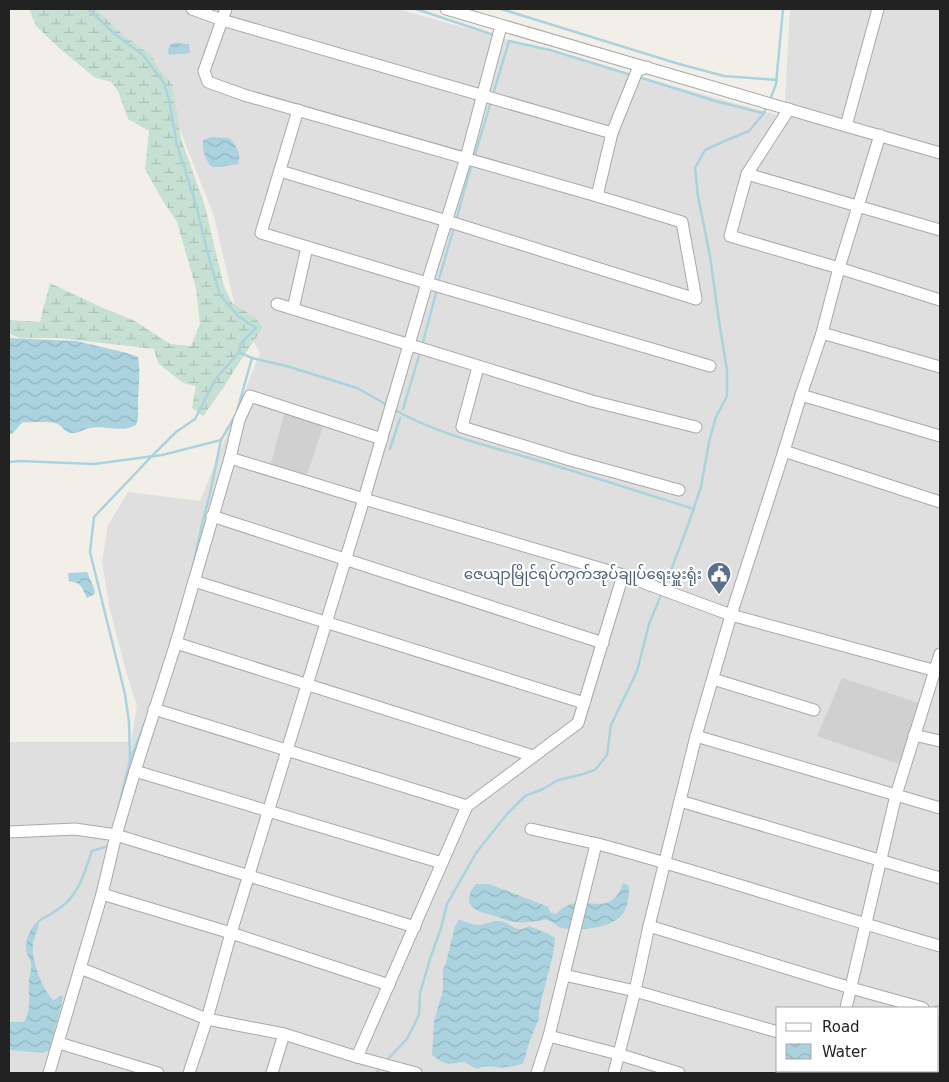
<svg xmlns="http://www.w3.org/2000/svg" width="949" height="1082" font-family="'DejaVu Sans','Noto Sans Myanmar',sans-serif">
	<defs>
		<pattern id="wetland-marsh" width="20" height="14" patternUnits="userSpaceOnUse" patternTransform="scale(1.25)"><rect width="20" height="14" fill="#c6e0d4"/><path d="M1 5h8M5 5V1M11 12h8M15 12V8" fill="none" stroke="#aac0b6"/></pattern>
		<pattern id="water-waves" width="16" height="10" patternUnits="userSpaceOnUse" patternTransform="scale(1.25)"><rect width="16" height="10" fill="#aad3df"/><path d="M0 5q4-4 8 0t8 0" fill="none" stroke="#92b5bf"/></pattern>
	</defs>
	<rect width="100%" height="100%" fill="#f2efe9"/>
	<path fill="#e0dfdf" fill-rule="evenodd" d="M93 9H398L784 117 790 9H940V1073H9V742H131L137 706 126 671 110 610 102 562 108 525 128 492 200 501 260 353 235 307 214 216 156 69ZM778 1008H938V1071H778Z"/>
	<g fill="#d0d0d0">
		<polygon points="285,411 324,424 306,478 270,467"/>
		<polygon points="842,678 919,703 899,764 817,736"/>
	</g>
	<polygon fill="url(#wetland-marsh)" points="29,9 96,9 122,34 151,55 160,70 172,84 181,139 204,203 224,286 232,303 254,317 263,327 237,366 224,387 203,416 192,408 196,386 183,383 158,363 154,349 59,338 21,338 9,334 9,320 40,322 50,283 101,307 135,321 170,344 191,346 200,324 196,288 177,222 161,198 145,169 149,131 128,119 118,91 111,82 94,77 59,48 36,26"/>
	<g fill="url(#water-waves)">
		<polygon points="175,43 189,44 190,53 169,55 168,50 170,45"/>
		<path d="M211 137 229 138C236 144 242 155 238 164L220 167H212C204 159 203 152 203 140Z"/>
		<path d="M9 338 76 341 127 353 138 357C141 373 138 389 138 405 138 413 139 418 136 425 122 433 105 425 90 428 83 429 78 434 71 433 64 432 62 425 55 423 45 421 33 423 23 422 17 426 16 433 9 435Z"/>
		<path d="M87 572 94 588 95 594 87 598C82 588 82 583 69 581L68 573Z"/>
		<path d="M623 883 626 884 629 886C629 897 628 911 619 918 605 929 580 931 563 928 556 927 553 921 547 920 543 919 540 921 536 921 529 922 523 923 516 922 509 922 502 918 495 916 485 913 468 911 469 898 470 892 472 888 476 884H489L541 904 548 907 551 913 556 914C559 911 562 908 566 906 588 895 611 919 623 883Z"/>
		<path d="M459 920C466 921 472 925 479 925 486 924 492 921 499 921 513 922 514 935 529 926L549 934 555 938 553 955 543 993 539 1011V1018L529 1043 523 1064C517 1065 512 1067 506 1067 495 1069 487 1063 477 1069L464 1062 448 1064 442 1062 432 1055 434 1021 443 990V969L446 963 455 926Z"/>
		<path d="M39 921C39 929 34 936 33 944 31 958 42 991 54 1000L56 999 61 995 63 997 62 1003 49 1050 43 1053 9 1050V1022H24C32 1009 28 994 29 979 30 974 32 968 31 963 30 958 26 954 26 948 26 939 31 925 39 921Z"/>
	</g>
	<g fill="none" stroke-linecap="round" stroke-linejoin="round">
		<g stroke="#aad3df" stroke-width="2.5">
			<polyline points="88,9 116,35 143,55 164,83 169,100 177,145 195,201 209,258 220,295 238,316 256,328 241,343 239,352 252,358 237,411"/>
			<polyline points="416,9 491,34"/>
			<polyline points="501,9 679,64 724,76 777,80"/>
			<polyline points="642,78 715,101 763,113"/>
			<polyline points="494,91 509,41 550,50 628,74"/>
			<polyline points="770,100 776,84 783,9"/>
			<polyline points="474,158 490,105"/>
			<polyline points="457,217 472,163"/>
			<polyline points="439,279 453,231"/>
			<polyline points="423,342 436,293"/>
			<polyline points="252,358 290,367 357,388 389,406"/>
			<path d="M393 409C435 433 487 446 533 459 587 475 640 492 694 509"/>
			<polyline points="403,409 419,356"/>
			<polyline points="390,449 400,418"/>
			<polyline points="9,462 20,461 94,464 162,455 221,440"/>
			<polyline points="193,566 203,520 210,494 221,440 235,416"/>
			<polyline points="665,586 687,528 701,487 709,442 716,417 727,396 727,370 719,321 710,256 698,196 695,168 705,150 727,140 749,131 764,113 766,107"/>
			<polyline points="130,760 146,720"/>
			<polyline points="118,809 130,760 129,722 125,694 90,552 94,517 151,457 176,432 195,419 215,380 239,352"/>
			<path d="M39 921C48 916 58 910 66 903 80 890 86 868 92 851L108 846V845"/>
			<polyline points="387,1060 407,1039 419,1015 420,993 430,959 441,928 447,904 476,853 507,814 525,796 543,789 558,780 580,775 595,770 607,755 611,725 637,671 649,624 662,593"/>
			<polyline points="376,1073 382,1067"/>
		</g>
		<defs>
			<g id="street">
				<polyline points="192,9 222,20 612,133"/>
				<polyline points="226,9 204,71 208,82 244,95 597,196 682,222 696,299 447,221 280,171"/>
				<polyline points="446,9 846,126 940,153"/>
				<polyline points="789,109 747,174 730,236 839,268 940,300"/>
				<polyline points="298,110 261,233 427,283 710,366"/>
				<polyline points="846,126 878,9"/>
				<polyline points="747,174 940,230"/>
				<polyline points="597,196 612,133 637,71 647,67"/>
				<polyline points="277,304 592,401 696,427"/>
				<polyline points="293,309 307,247"/>
				<polyline points="822,333 940,367"/>
				<polyline points="478,367 462,427 570,460 679,490"/>
				<polyline points="801,395 940,436"/>
				<polyline points="784,451 940,502"/>
				<polyline points="230,458 364,499 623,575 731,615 940,672"/>
				<polyline points="212,516 603,643"/>
				<polyline points="194,581 584,703"/>
				<polyline points="176,643 533,756"/>
				<polyline points="713,679 814,710"/>
				<polyline points="154,709 467,806"/>
				<polyline points="914,735 940,741"/>
				<polyline points="696,736 940,808"/>
				<polyline points="135,771 442,863"/>
				<polyline points="680,801 940,878"/>
				<path d="M531 829C553 834 576 839 598 844 713 875 826 913 940 946"/>
				<polyline points="9,832 75,829 116,835 415,927"/>
				<polyline points="102,894 231,933 389,985"/>
				<polyline points="649,926 851,988 923,1008"/>
				<polyline points="80,968 207,1019 284,1034 357,1057 416,1073"/>
				<polyline points="564,975 635,991 778,1032"/>
				<polyline points="846,1008 896,795 940,654"/>
				<polyline points="938,1012 940,1013"/>
				<polyline points="549,1036 618,1054 679,1073"/>
				<polyline points="59,1043 158,1073"/>
				<polyline points="357,1057 467,806 578,723 623,575"/>
				<polyline points="906,1071 913,1073"/>
				<polyline points="49,1073 102,894 116,835 135,771 176,643 230,458 239,420 250,396 382,439"/>
				<polyline points="189,1073 207,1019 231,933 364,499 427,283 466,158 501,26"/>
				<polyline points="272,1073 284,1034"/>
				<polyline points="537,1073 549,1036 596,844"/>
				<polyline points="614,1073 635,991 649,926 696,736 731,615 784,451 801,395 822,333 839,268 880,135"/>
				<polyline points="831,1073 832,1071"/>
			</g>
		</defs>
		<use href="#street" stroke="#a9a9a9" stroke-width="13"/>
		<use href="#street" stroke="#fff" stroke-width="11"/>
	</g>
	<defs>
		<symbol id="civic-pin" viewBox="-11 -11 22 30"><path d="M0 17L-7.5 6A9.5 9.5 0 1 1 7.5 6Z" fill="#5c6f8a" stroke="#fff"/><path d="M-.6-6.5H3V-4.5H.6V-3L4-1V1h2V6H-6V1h2V-1L-.6-3ZM-1.2 2.5V6h2.4V2.5Z" fill="#fff"/></symbol>
	</defs>
	<g fill-rule="evenodd">
		<use href="#civic-pin" x="705" y="560" width="28" height="38"/>
	</g>
	<g text-anchor="middle" dominant-baseline="central" stroke-width="4.5" stroke-linejoin="round" paint-order="stroke">
		<g font-size="15" fill="#4e5e75" stroke="#fff" text-anchor="end">
			<text x="702" y="574">ဇေယျာမြိုင်ရပ်ကွက်အုပ်ချုပ်ရေးမှူးရုံး</text>
		</g>
	</g>
	<rect width="949" height="1082" fill="none" stroke="#222222" stroke-width="20"/>
	<rect x="776" y="1007" width="162" height="65" fill="#ffffff" stroke="#a7a7a7"/>
	<rect x="786" y="1023" width="25" height="8" fill="#ffffff" stroke="#a7a7a7"/>
	<text x="822" y="1032" font-size="15" fill="#222222">Road</text>
	<rect x="786" y="1044" width="25" height="15" fill="url(#water-waves)" stroke="#a7a7a7"/>
	<text x="822" y="1057" font-size="15" fill="#222222">Water</text>
</svg>
